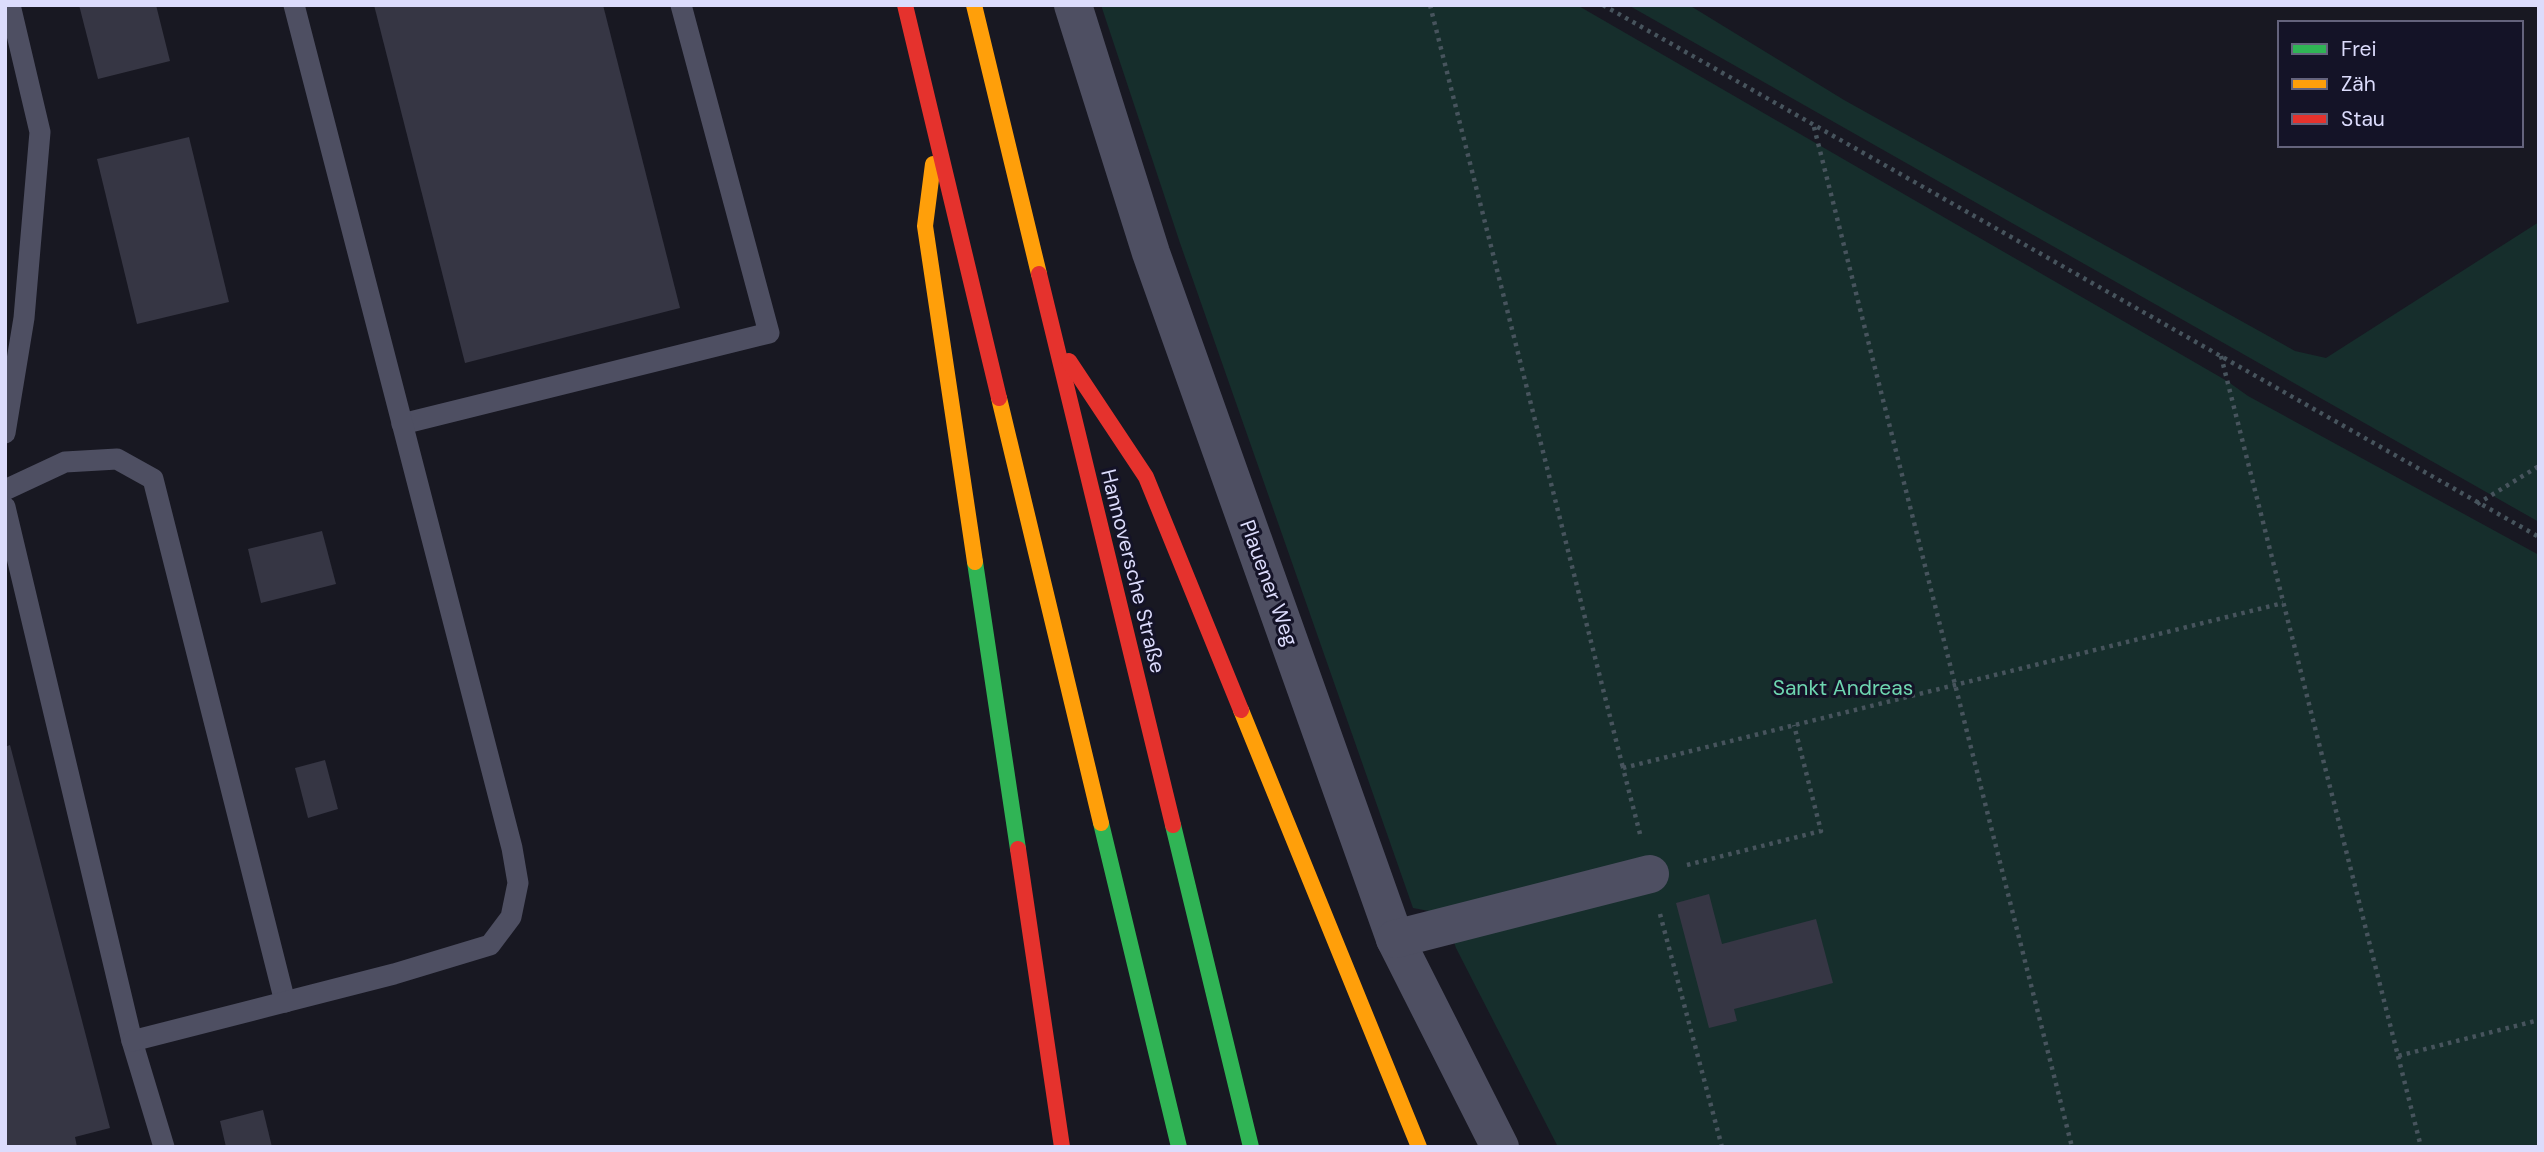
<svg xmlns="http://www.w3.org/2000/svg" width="2544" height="1152" font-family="'DM Sans',sans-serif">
	<rect width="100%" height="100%" fill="#181822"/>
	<g fill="#162e2c">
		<polygon points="1101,5 1577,5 2227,381 2248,396 2539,555 2539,1147 1558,1147 1456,948 1445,914 1413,908 1180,243"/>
		<polygon points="1628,5 1689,5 1844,100 2295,351 2326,358 2539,222 2539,522"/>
	</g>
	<g fill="#363644">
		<polygon points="79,5 156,5 170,61 98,79"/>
		<polygon points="374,5 603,5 680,308 465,363"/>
		<polygon points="189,137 229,302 137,324 97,159"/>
		<polygon points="322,531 336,584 261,603 248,549"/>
		<polygon points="10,745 110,1128 75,1137 77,1147 5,1147 5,747"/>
		<polygon points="325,760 338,809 308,818 295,768"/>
		<polygon points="1709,894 1722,944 1816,919 1833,983 1734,1009 1737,1021 1709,1028 1676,903"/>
		<polygon points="263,1110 272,1147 226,1147 220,1121"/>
	</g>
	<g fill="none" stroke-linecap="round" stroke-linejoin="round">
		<g stroke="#47545d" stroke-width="4.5" stroke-dasharray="3.5 5" stroke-linecap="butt">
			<polyline points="1430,5 1623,768"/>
			<polyline points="1603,5 2539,537"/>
			<polyline points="1814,127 2072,1147"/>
			<polyline points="2221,356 2398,1056 2539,1020"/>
			<polyline points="2477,504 2539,466"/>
			<polyline points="1640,834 1623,768 2283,603"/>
			<polyline points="1687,865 1821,831 1794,725"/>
			<polyline points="1660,914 1722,1147"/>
			<polyline points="2398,1056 2421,1147"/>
		</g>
		<g stroke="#4e4f62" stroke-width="21">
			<polyline points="402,424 769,333 681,5"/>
			<polyline points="5,433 24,318 40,132 10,5"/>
			<polyline points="5,490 65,462 117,459 153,479 285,1002"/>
			<polyline points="5,507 132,1041 164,1147"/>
			<polyline points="132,1041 394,974 490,945 511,917 518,883 512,848 294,5"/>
		</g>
		<g stroke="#4e4f62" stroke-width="38">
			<polyline points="1073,5 1151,253 1395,939 1500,1147"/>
			<polyline points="1395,939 1650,874"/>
		</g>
		<g stroke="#30b455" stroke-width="16">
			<polyline points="975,562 1018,849"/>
			<polyline points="1101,823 1179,1147"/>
			<polyline points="1173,825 1251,1147"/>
		</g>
		<g stroke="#ff9f0a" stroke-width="16">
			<polyline points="974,5 1039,274"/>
			<polyline points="933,164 925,226 975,562"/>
			<polyline points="999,398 1101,823"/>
			<polyline points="1241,710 1419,1147"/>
		</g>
		<g stroke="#e5322d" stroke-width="16">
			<polyline points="905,5 999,398"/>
			<polyline points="1039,274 1173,825"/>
			<polyline points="1069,361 1146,477 1241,710"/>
			<polyline points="1018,849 1062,1147"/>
		</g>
	</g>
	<g text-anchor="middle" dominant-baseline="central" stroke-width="6" stroke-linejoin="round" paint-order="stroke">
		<g font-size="21" fill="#dcdcfc" stroke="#141327">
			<text transform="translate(1133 571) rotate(76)">Hannoversche Straße</text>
			<text transform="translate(1269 583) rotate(70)">Plauener Weg</text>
		</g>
		<g font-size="21" fill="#6ed6b0" stroke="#141327">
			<text x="1843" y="688">Sankt Andreas</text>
		</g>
	</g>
	<rect width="2544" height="1152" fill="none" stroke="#dcdcfc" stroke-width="14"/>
	<rect x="2278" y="21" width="245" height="126" fill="#141327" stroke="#64637c" stroke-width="2"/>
	<rect x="2292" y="44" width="35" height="10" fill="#30b455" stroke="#64637c" stroke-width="2"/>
	<text x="2341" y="56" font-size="21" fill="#dcdcfc">Frei</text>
	<rect x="2292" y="79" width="35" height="10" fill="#ff9f0a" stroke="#64637c" stroke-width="2"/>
	<text x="2341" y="91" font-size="21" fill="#dcdcfc">Zäh</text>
	<rect x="2292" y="114" width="35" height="10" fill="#e5322d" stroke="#64637c" stroke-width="2"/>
	<text x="2341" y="126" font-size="21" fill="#dcdcfc">Stau</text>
</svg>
